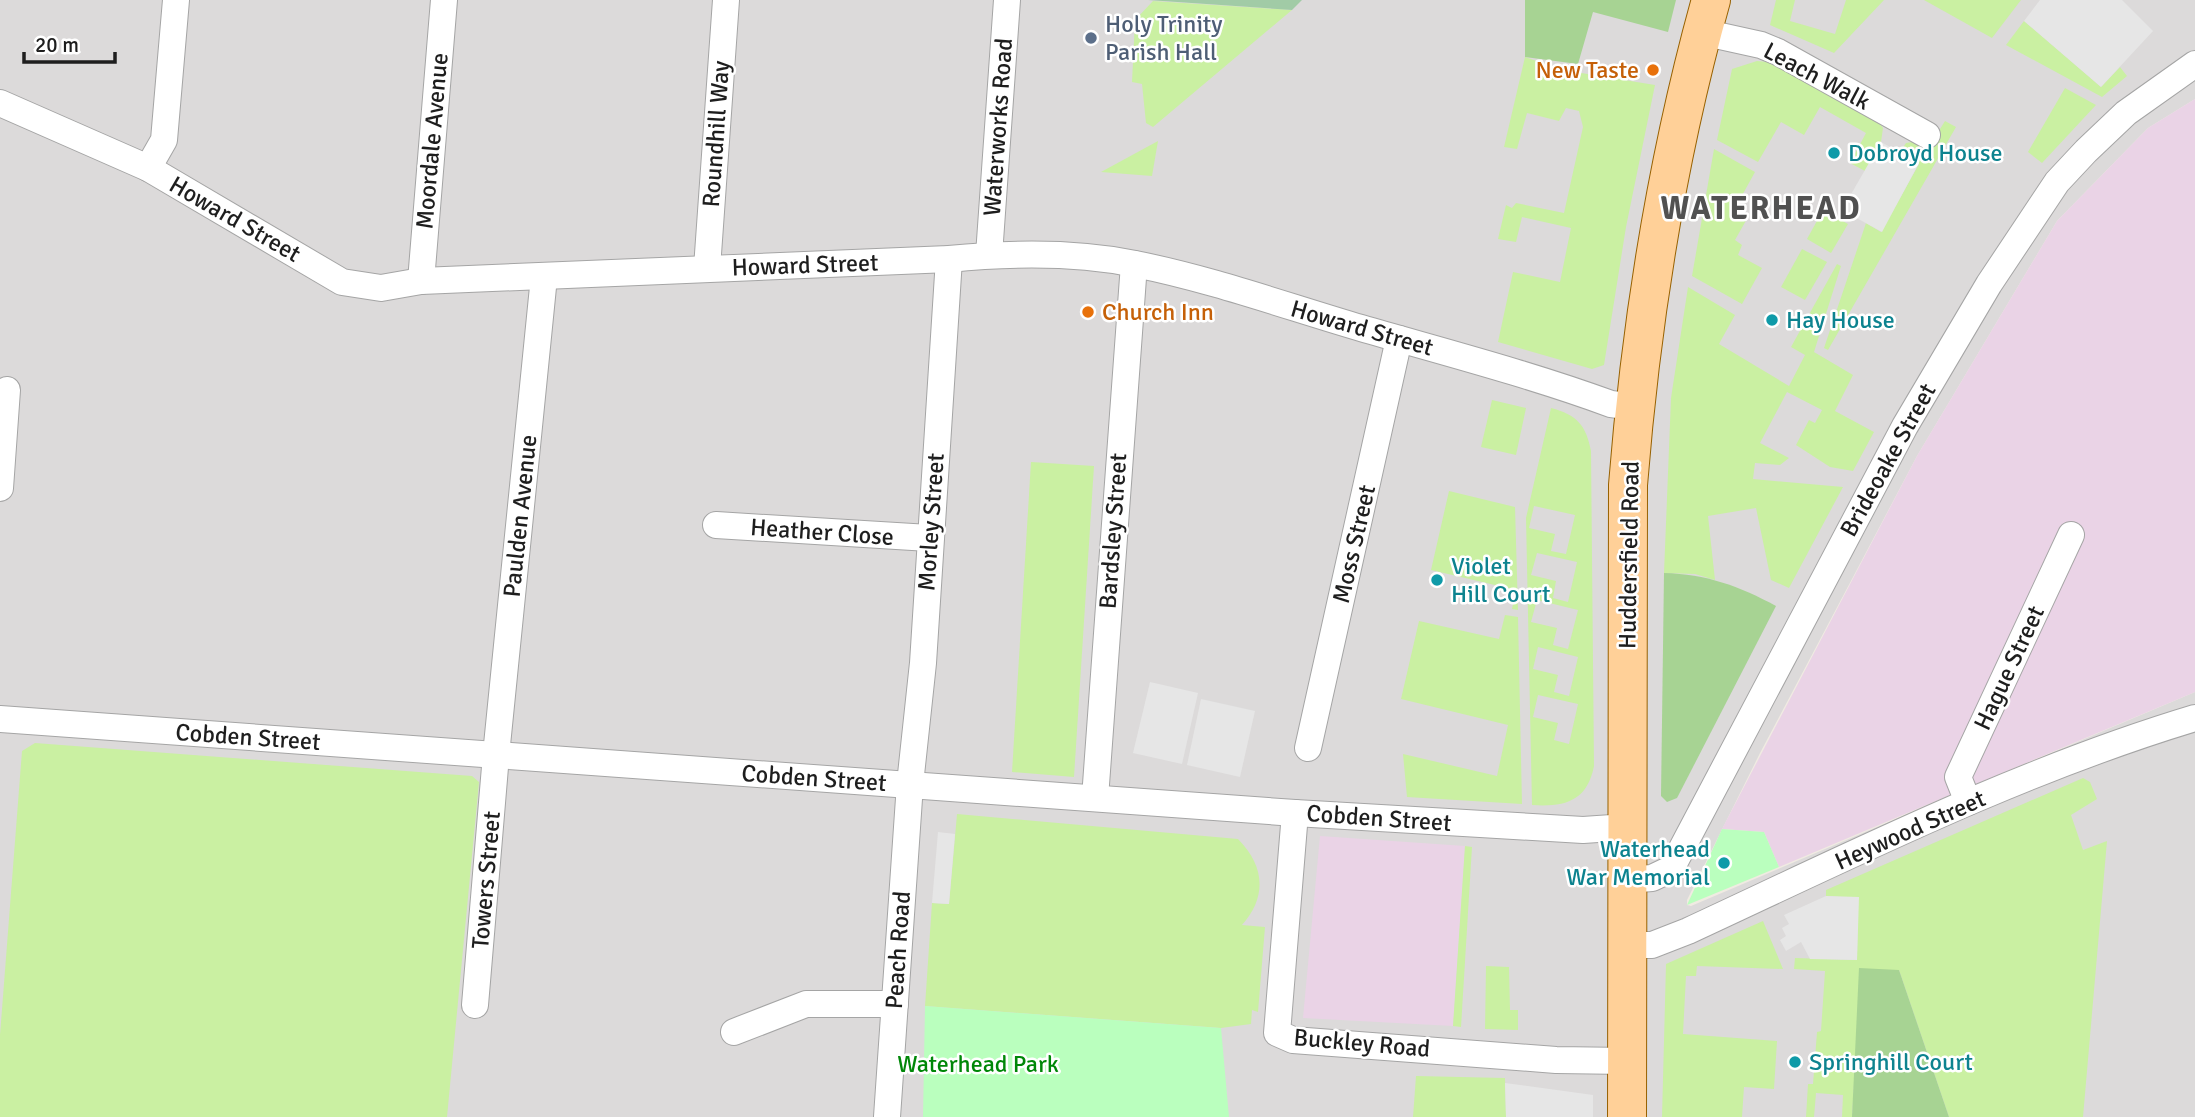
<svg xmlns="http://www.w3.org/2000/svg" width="2195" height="1117" font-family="Signika,sans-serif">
	<rect width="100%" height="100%" fill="#f0ebe2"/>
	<polygon fill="#dcdada" points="0,0 2195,0 2195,99 2148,128 2057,221 1917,456 1760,753 1687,900 1687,905 1691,906 2195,692 2195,1117 0,1117"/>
	<g fill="#ead3e6">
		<polygon points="2195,99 2195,692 1779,867 1764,832 1722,829 1917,456 2057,221 2148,128"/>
		<polygon points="1320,836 1465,846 1453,1026 1303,1018"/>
	</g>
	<g fill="#caf0a2" fill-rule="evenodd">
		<polygon points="1776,0 1795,0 1790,21 1835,34 1846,0 1884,0 1834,53 1770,25"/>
		<polygon points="1924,0 2021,0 1992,38"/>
		<polygon points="1153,1 1292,10 1153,127 1146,123 1142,84 1132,82 1135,20"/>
		<polygon points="2024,21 2101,87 2120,67 2127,76 2102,97 2006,45"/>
		<polygon points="1525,57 1563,70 1655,85 1626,227 1604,365 1592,369 1498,342 1513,272 1560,282 1571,228 1522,217 1516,242 1498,239 1506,205 1512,208 1516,203 1564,213 1583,127 1579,111 1566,108 1559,121 1527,113 1517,149 1504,147"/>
		<polygon points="1757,61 1768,62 1878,121 1883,128 1881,142 1865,171 1850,163 1866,133 1820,107 1804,135 1781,122 1758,162 1717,140 1732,69"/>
		<polygon points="2065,88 2096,105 2042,163 2028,152"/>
		<polygon points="1945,121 1956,127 1828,350 1824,348 1866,223 1881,232 1919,164 1900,152 1906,143 1912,142 1927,150"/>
		<polygon points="1158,141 1152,176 1101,172"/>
		<polygon points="1714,149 1755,172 1734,210 1748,217 1735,240 1742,245 1738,255 1762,268 1742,304 1692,276"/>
		<polygon points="1823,210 1848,224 1831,253 1807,239"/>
		<polygon points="1802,249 1827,262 1805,300 1781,287"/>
		<polygon points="1837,264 1841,266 1814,352 1853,375 1835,411 1874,432 1853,471 1830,467 1796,445 1809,420 1815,423 1822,410 1787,392 1760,443 1789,458 1780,465 1755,463 1753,479 1843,487 1789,588 1771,580 1756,508 1708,516 1715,580 1695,574 1664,573 1671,398 1688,287 1735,315 1719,344 1789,386 1805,355 1791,347"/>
		<polygon points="1492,400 1526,408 1516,455 1481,447"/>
		<path d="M1551 408C1577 415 1586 425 1591 451L1594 766C1587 802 1564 807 1532 805L1526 518ZM1534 506 1575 515 1566 554 1551 551 1555 534 1529 528ZM1537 553 1577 562 1568 602 1553 598 1556 581 1531 575ZM1537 600 1578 610 1568 649 1553 645 1557 628 1531 622ZM1538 647 1578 657 1569 696 1554 692 1558 675 1533 669ZM1538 695 1578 704 1569 744 1554 740 1558 723 1533 717Z"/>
		<polygon points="1031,462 1094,466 1074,777 1012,772"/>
		<polygon points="1449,491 1515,507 1518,610 1512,609 1516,590 1431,570"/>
		<polygon points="1505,615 1518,617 1522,804 1407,797 1403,754 1497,776 1508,725 1401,699 1419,621 1499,639"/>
		<polygon points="35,743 472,776 479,782 447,1117 0,1117 0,1035 22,751"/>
		<polygon points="2083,778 2090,782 2097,799 2071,815 2083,850 2107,841 2083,1117 1949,1117 1899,970 1857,1034 1852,1117 1842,1117 1843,1095 1816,1093 1814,1117 1806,1117 1808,1084 1813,1084 1817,1032 1821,1031 1825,971 1794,969 1795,958 1857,960 1858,898 1826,896 1826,890"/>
		<path d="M957 814 1238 839C1265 866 1267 897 1242 925L1265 927 1258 1012 1252 1010 1251 1024 1221 1028 925 1006 932 903 949 904Z"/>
		<polygon points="1465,846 1472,847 1461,1027 1453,1026"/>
		<polygon points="1763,921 1783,969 1697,966 1696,976 1686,976 1683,1034 1777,1041 1774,1089 1744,1087 1742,1117 1662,1117 1666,964"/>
		<polygon points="1486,966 1509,967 1510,1010 1518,1010 1518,1030 1485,1029"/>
		<polygon points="1416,1076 1505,1078 1506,1117 1413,1117"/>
	</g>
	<g fill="#a7d393">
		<polygon points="1525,0 1676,0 1668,32 1593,12 1578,64 1525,57"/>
		<path d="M1664 573C1706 574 1739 586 1776 606L1677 798 1667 802 1661 796Z"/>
		<polygon points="1859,968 1899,970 1949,1117 1852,1117"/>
	</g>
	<polygon fill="#a1cba6" points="1148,0 1302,0 1292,10"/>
	<g fill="#baffbe">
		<polygon points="1722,829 1764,832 1779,867 1687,905"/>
		<polygon points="925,1006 1221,1028 1229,1117 923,1117"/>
	</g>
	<g fill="#e6e6e6">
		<polygon points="2040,0 2122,0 2153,31 2101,87 2024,21"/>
		<polygon points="1881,142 1919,163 1882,232 1842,210"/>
		<polygon points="1150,682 1198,693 1182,764 1133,753"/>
		<polygon points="1201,699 1255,711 1240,777 1187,765"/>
		<polygon points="938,832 955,834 949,904 932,903"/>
		<polygon points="1826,896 1859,897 1857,960 1810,959 1801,942 1786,951 1780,940 1786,936 1782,928 1789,924 1784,915"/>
		<polygon points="1505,1083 1593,1095 1593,1117 1506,1117"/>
	</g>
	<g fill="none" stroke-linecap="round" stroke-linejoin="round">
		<defs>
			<g id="street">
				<polyline points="1702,32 1761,45 1778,52 1927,135"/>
				<path d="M0 103 148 168 342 282 381 288 421 281 949 259C1009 253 1076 252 1135 264 1211 279 1286 306 1361 328 1444 352 1529 374 1611 404L1634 407"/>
				<polyline points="148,168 164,140 176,0"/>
				<polyline points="989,255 1007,0"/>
				<polyline points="707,268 726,0"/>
				<polyline points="421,281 444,0"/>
				<polyline points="0,488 7,390"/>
				<polyline points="716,525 929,538"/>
				<polyline points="0,719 1295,813 1583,830 1627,827"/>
				<polyline points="1308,748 1399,339"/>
				<polyline points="1095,798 1134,264"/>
				<polyline points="1968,802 1958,777 2071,535"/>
				<polyline points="1295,813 1277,1033 1293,1040 1556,1060 1627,1061"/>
				<polyline points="1628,880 1652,878 1671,869 1905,426 1989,284 2057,182 2086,151 2126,113 2195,64"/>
				<path d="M1628 945H1652L1688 931C1854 854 2019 771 2195 718"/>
				<polyline points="475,1005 496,755 544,277"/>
				<polyline points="734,1032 806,1004 895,1004"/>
				<polyline points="887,1117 910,784 923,663 949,259"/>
			</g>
			<path id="primary" d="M1627 1117 1628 485C1641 322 1667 158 1711 0"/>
		</defs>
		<use href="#street" stroke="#a5a5a5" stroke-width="28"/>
		<use href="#primary" stroke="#976100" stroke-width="40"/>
		<use href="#street" stroke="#fff" stroke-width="26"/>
		<use href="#primary" stroke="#ffd098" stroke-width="38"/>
	</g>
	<circle fill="#5c6f8a" stroke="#fff" stroke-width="2.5" cx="1091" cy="38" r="7"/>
	<g fill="#e8710a" stroke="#fff" stroke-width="2.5">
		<circle cx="1653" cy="70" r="7"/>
		<circle cx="1088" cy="312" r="7"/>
	</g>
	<g fill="#0f9aa8" stroke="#fff" stroke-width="2.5">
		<circle cx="1834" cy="153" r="7"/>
		<circle cx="1772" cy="320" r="7"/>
		<circle cx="1437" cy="580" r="7"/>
		<circle cx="1724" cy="863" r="7"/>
		<circle cx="1795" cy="1062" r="7"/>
	</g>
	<g text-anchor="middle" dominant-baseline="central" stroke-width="5" stroke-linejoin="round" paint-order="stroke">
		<g font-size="24" fill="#4e5e75" stroke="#fff" text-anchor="start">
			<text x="1105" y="24">Holy Trinity<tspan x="1105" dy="28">Parish Hall</tspan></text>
		</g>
		<g font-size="24" fill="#c56008" stroke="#fff" text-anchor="end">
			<text x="1639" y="70">New Taste</text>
			<text x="1102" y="312" text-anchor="start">Church Inn</text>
		</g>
		<g font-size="24" fill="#1e1e1e" stroke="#fff">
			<text transform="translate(1817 76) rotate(28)">Leach Walk</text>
			<text transform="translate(998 127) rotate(-86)">Waterworks Road</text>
			<text transform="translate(716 134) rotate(-86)">Roundhill Way</text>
			<text transform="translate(432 141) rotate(-85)">Moordale Avenue</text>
			<text transform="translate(235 219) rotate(30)">Howard Street</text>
			<text transform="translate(805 265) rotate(-2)">Howard Street</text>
			<text transform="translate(1362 328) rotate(16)">Howard Street</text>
			<text transform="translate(1888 460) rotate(-61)">Brideoake Street</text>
			<text transform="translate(520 516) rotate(-84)">Paulden Avenue</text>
			<text transform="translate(931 522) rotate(-86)">Morley Street</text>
			<text transform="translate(1113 531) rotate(-86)">Bardsley Street</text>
			<text transform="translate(822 532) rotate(4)">Heather Close</text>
			<text transform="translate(1354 544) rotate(-77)">Moss Street</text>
			<text transform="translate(1629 555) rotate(-89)">Huddersfield Road</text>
			<text transform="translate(2009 668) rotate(-65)">Hague Street</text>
			<text transform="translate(248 737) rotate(4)">Cobden Street</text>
			<text transform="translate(814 778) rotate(4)">Cobden Street</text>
			<text transform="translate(1379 818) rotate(4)">Cobden Street</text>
			<text transform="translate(1910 830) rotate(-24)">Heywood Street</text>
			<text transform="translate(486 880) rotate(-85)">Towers Street</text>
			<text transform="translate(898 950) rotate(-86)">Peach Road</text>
			<text transform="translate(1362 1043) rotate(5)">Buckley Road</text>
		</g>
		<g font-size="24" fill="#0d838f" stroke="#fff" text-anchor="start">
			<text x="1848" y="153">Dobroyd House</text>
			<text x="1786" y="320">Hay House</text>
			<text x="1451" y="566">Violet<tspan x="1451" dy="28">Hill Court</tspan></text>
			<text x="1710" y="849" text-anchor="end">Waterhead<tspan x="1710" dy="28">War Memorial</tspan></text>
			<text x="1809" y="1062">Springhill Court</text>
		</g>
		<g font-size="24" fill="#008708" stroke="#fff">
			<text x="978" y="1064">Waterhead Park</text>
		</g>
		<g font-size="32" font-weight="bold" letter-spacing="2" fill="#515151" stroke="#fff">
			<text x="1761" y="208">WATERHEAD</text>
		</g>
	</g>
	<path d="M24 52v10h91v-10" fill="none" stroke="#1e1e1e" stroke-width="3.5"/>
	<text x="35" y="52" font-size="21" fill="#1e1e1e" stroke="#ffffff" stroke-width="5" paint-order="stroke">20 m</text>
</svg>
